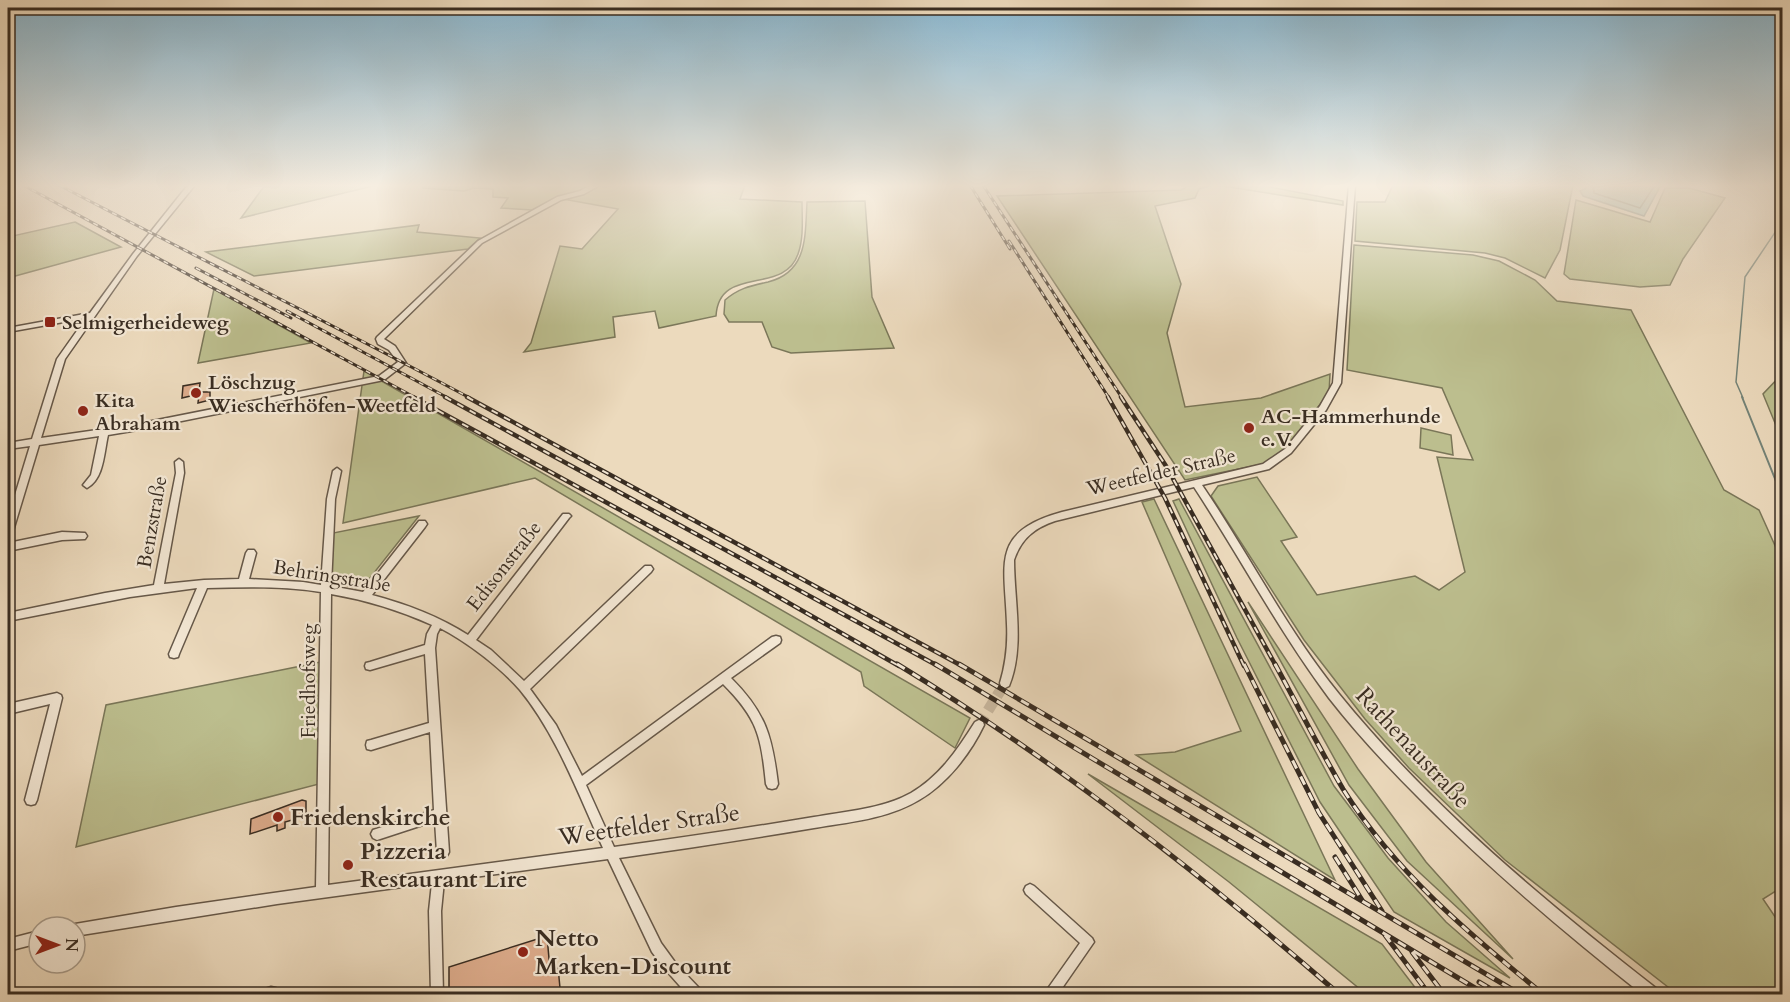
<svg xmlns="http://www.w3.org/2000/svg" width="1790" height="1002" font-family="Cardo,serif">
	<rect width="100%" height="100%" fill="#ecdabd"/>
	<filter id="stains"><feTurbulence type="fractalNoise" baseFrequency=".00333" numOctaves="4"/><feColorMatrix values="0 0 0 0 .2 0 0 0 0 .09 0 0 0 0 .02 0 0 0 .5 -.17"/></filter>
	<radialGradient id="worn" r=".72"><stop offset=".6" stop-color="#630" stop-opacity="0"/><stop offset="1" stop-color="#630" stop-opacity=".3"/></radialGradient>
	<g fill="#bcbe8e" stroke="#7a7658" stroke-width="1.5">
		<polygon points="265,185 377,185 241,218"/>
		<polygon points="423,185 592,185 577,193 560,196 532,210 501,208 508,198 493,197 493,189 474,188 464,191 423,188"/>
		<path d="M599 185H745L740 199 802 202C802 218 804 238 798 254 784 296 719 264 716 316L659 328 655 311 613 317 615 337 524 352 531 343 560 246 582 249 618 209 563 199 578 196Z"/>
		<polygon points="1190,185 1212,185 1199,189 1195,198 1155,206 1181,284 1167,333 1185,407 1261,398 1330,374 1329,393 1286,448 1263,464 1185,480 997,196 1181,190"/>
		<polygon points="1217,185 1259,185 1343,201 1343,205"/>
		<polygon points="1393,185 1573,185 1560,250 1545,278 1505,258 1485,253 1355,241 1357,202 1385,202"/>
		<polygon points="1665,188 1689,188 1725,198 1683,259 1670,285 1640,287 1570,279 1564,274 1576,200 1650,222"/>
		<path d="M865 201 872 297 894 348 791 353 772 347 762 322H729L724 314 725 300C739 288 750 286 768 282 808 272 805 236 807 202Z"/>
		<polygon points="75,222 121,247 8,278 8,237"/>
		<polygon points="419,225 417,232 480,238 468,249 254,276 206,252"/>
		<polygon points="1354,245 1473,255 1499,261 1535,280 1557,301 1631,310 1724,490 1759,510 1782,561 1782,887 1763,899 1782,927 1782,994 1677,994 1505,860 1409,768 1365,719 1304,640 1211,496 1218,486 1257,477 1297,537 1281,541 1317,595 1415,576 1439,590 1465,572 1437,457 1473,460 1442,388 1347,370"/>
		<polygon points="214,289 311,343 198,363"/>
		<polygon points="364,371 970,718 955,748 864,686 861,672 535,478 343,523"/>
		<polygon points="1782,374 1782,440 1763,394"/>
		<polygon points="1421,428 1451,435 1453,455 1420,448"/>
		<polygon points="1154,499 1335,880 1136,755 1175,752 1241,731 1142,502"/>
		<polygon points="1179,499 1334,786 1388,858 1446,922 1510,978 1394,912 1320,802 1237,638 1173,501"/>
		<polygon points="419,516 366,583 356,588 331,581 333,533"/>
		<polygon points="1248,602 1358,769 1426,862 1513,959 1407,861 1349,785"/>
		<polygon points="321,662 319,784 76,847 106,705"/>
		<polygon points="1088,774 1382,944 1420,994 1366,994 1229,882"/>
	</g>
	<polygon fill="#99bbaf" stroke="#738277" stroke-width="1.5" points="1592,185 1661,185 1644,216 1583,196 1580,191"/>
	<g fill="none" stroke-linecap="round" stroke-linejoin="round">
		<polyline stroke="#697468" stroke-width="1.5" points="1593,185 1594,193 1640,208 1655,185"/>
		<polyline stroke="#738277" stroke-width="1.5" points="1743,398 1736,382 1745,277 1782,222"/>
		<polyline stroke="#738277" stroke-width="2" points="1742,397 1782,496"/>
	</g>
	<g fill="#ddac8c" stroke="#392d22" stroke-width="1.5">
		<polygon points="200,383 199,392 210,392 210,400 198,403 199,394 182,398 183,386"/>
		<polygon points="302,800 306,801 306,816 285,822 285,828 277,831 277,825 250,834 251,819"/>
		<polygon points="547,936 550,970 558,967 560,988 539,994 449,994 449,967"/>
	</g>
	<g fill="none" stroke-linecap="round" stroke-linejoin="round">
		<polyline stroke="#c8b79e" stroke-width="11" stroke-dasharray="11 6" stroke-linecap="butt" points="979,725 1005,683"/>
		<defs>
			<g id="minor">
				<path d="M188 185H195L137 256 65 359 41 438 132 425 379 376 398 362 389 350 378 344 376 339 377 337 478 241 557 197 580 191 591 185H600L584 194 561 200 482 243 384 339 395 346 406 363 384 380 132 431 108 435C104 452 104 479 87 488L83 485 91 475 99 436 39 445 13 531 11 534H8V518L30 446 8 449V443L32 439 57 359 86 318 8 332V328L90 313 133 254Z"/>
				<path d="M1349 185H1355L1341 383 1326 410 1291 453 1269 469 1202 485C1249 554 1286 629 1339 694 1430 806 1543 900 1657 989L1658 994H1642C1565 933 1490 870 1420 799 1388 767 1357 734 1329 698 1279 631 1240 557 1194 487L1055 521C1034 528 1021 539 1014 560 1014 601 1025 647 1009 686L1005 688 1001 686 1000 683C1006 663 1008 644 1007 624 1005 563 990 532 1062 512L1263 464 1285 449 1320 406 1333 383Z"/>
				<path d="M179 459 183 462 184 473 164 584 204 580 239 579 246 553 248 550H254L256 553 249 579 303 582 321 585 327 499 333 471 337 468 341 471 335 499 331 586 363 592 419 521H425L427 524 425 527 372 595C406 604 438 616 468 635L563 514H569L571 516 569 518 476 640 491 650 524 681 645 566H651L653 569 651 572 530 689 556 725 582 776 772 637 776 636 780 637 781 640 780 643 731 678C766 713 772 736 778 784L776 788 772 789 768 788 766 784C761 736 758 719 723 684L586 785 614 847C681 838 748 828 814 817 847 811 882 809 911 793 940 776 958 749 975 722L979 720 983 722 984 725C970 754 947 784 919 800 887 819 850 822 814 828 749 839 684 849 619 858L661 943 677 965 700 989 701 994H687L664 968 652 952 608 859 444 881 441 911 443 994H431L429 911 432 883 277 904 75 936V927H70L75 924 176 907 316 887 321 592C283 586 245 587 207 588L179 654 178 657 174 658 170 657 169 654 197 588 130 597 8 621V613L105 593 154 585 176 473 175 462ZM331 594C366 600 399 610 432 625L427 634 425 645 370 662 366 663 365 666 366 669 370 670 425 654 429 723 371 740 367 741 366 745 367 749 371 750 430 732 434 810 373 830 371 834 373 838 377 840 435 821 437 852 439 856 443 858 447 856 449 852 435 648 437 634 440 628C467 642 500 667 520 690 557 735 579 796 603 848L328 885Z"/>
				<polygon points="62,532 85,533 87,536 85,539 62,540 8,551 8,543"/>
				<polygon points="57,693 61,695 62,698 37,800 35,804 31,805 27,804 25,800 50,704 8,714 8,704"/>
				<polygon points="1030,884 1034,886 1092,938 1094,942 1058,994 1044,994 1080,943 1026,894 1024,890 1026,886"/>
				<polygon points="39,931 39,943 8,951 8,939"/>
				<polygon points="271,987 276,988 277,994 264,994 265,989"/>
			</g>
		</defs>
		<use href="#minor" stroke="#665849" stroke-width="3"/>
		<use href="#minor" fill="#f3e7d4" fill-rule="evenodd"/>
		<defs>
			<g id="rail-far2">
				<polyline points="23,185 416,398"/>
				<path d="M59 185C196 257 334 325 470 398"/>
				<polyline points="970,185 1010,249"/>
				<polyline points="983,185 1122,398"/>
				<polyline points="1009,241 1109,398"/>
				<polyline points="196,268 291,318"/>
				<polyline points="287,311 448,398"/>
			</g>
			<g id="rail-far1">
				<polyline points="413,397 754,583 899,666"/>
				<polyline points="445,397 938,666"/>
				<polyline points="467,397 962,666"/>
				<polyline points="1108,397 1165,498 1244,666"/>
				<polyline points="1121,397 1166,466 1276,666"/>
			</g>
			<g id="rail">
				<path d="M897 664C1055 760 1200 873 1339 994"/>
				<polyline points="935,664 1485,994"/>
				<polyline points="959,664 1520,994"/>
				<polyline points="1244,664 1319,813 1382,911"/>
				<path d="M1275 664C1298 706 1319 748 1343 789 1394 871 1469 934 1543 994"/>
				<polyline points="1335,857 1362,900"/>
				<polyline points="1385,935 1429,994"/>
				<polyline points="1412,952 1444,994"/>
				<polyline points="1479,982 1499,994"/>
			</g>
		</defs>
		<use href="#rail-far2" stroke="#392d22" stroke-width="3"/>
		<use href="#rail-far1" stroke="#392d22" stroke-width="4.5"/>
		<use href="#rail" stroke="#392d22" stroke-width="5"/>
		<use href="#rail-far2" stroke="#f3e7d4" stroke-width="1.5" stroke-dasharray="5" stroke-linecap="butt"/>
		<use href="#rail-far1" stroke="#f3e7d4" stroke-width="2" stroke-dasharray="7" stroke-linecap="butt"/>
		<use href="#rail" stroke="#f3e7d4" stroke-width="3" stroke-dasharray="9" stroke-linecap="butt"/>
	</g>
	<linearGradient id="sky" x2="0" y2="1"><stop stop-color="#88b7d1"/><stop offset="0.57" stop-color="#f6eee1"/><stop offset="1" stop-color="#f6eee1" stop-opacity="0"/></linearGradient>
	<rect width="1790" height="326" fill="url(#sky)"/>
	<g fill="#8f2418" stroke="#f3e7d4" stroke-width="2">
		<rect x="44" y="316" width="12" height="12" rx="3"/>
		<circle cx="196" cy="393" r="6"/>
		<circle cx="83" cy="411" r="6"/>
		<circle cx="1249" cy="428" r="6"/>
		<circle cx="278" cy="817" r="6"/>
		<circle cx="348" cy="865" r="6"/>
		<circle cx="523" cy="952" r="6"/>
	</g>
	<g text-anchor="middle" dominant-baseline="central" stroke-width="4.5" stroke-linejoin="round" paint-order="stroke">
		<g font-size="20" font-weight="bold" fill="#392d22" stroke="#f3e7d4" text-anchor="start">
			<text x="62" y="322">Selmigerheideweg</text>
			<text x="208" y="382">Löschzug<tspan x="208" dy="23">Wiescherhöfen-Weetfeld</tspan></text>
			<text x="95" y="400">Kita<tspan x="95" dy="23">Abraham</tspan></text>
			<text x="1261" y="416">AC-Hammerhunde<tspan x="1261" dy="23">e.V.</tspan></text>
		</g>
		<g font-size="20" fill="#392d22" stroke="#f3e7d4">
			<text transform="translate(1161 472) rotate(-13)">Weetfelder Straße</text>
			<text transform="translate(152 522) rotate(-80)">Benzstraße</text>
			<text transform="translate(504 566) rotate(-52)">Edisonstraße</text>
			<text transform="translate(332 576) rotate(9)">Behringstraße</text>
			<text transform="translate(308 681) rotate(-90)">Friedhofsweg</text>
		</g>
		<g font-size="24" fill="#392d22" stroke="#f3e7d4">
			<text transform="translate(1413 748) rotate(47)">Rathenaustraße</text>
			<text transform="translate(649 825) rotate(-8)">Weetfelder Straße</text>
		</g>
		<g font-size="24" font-weight="bold" fill="#392d22" stroke="#f3e7d4" text-anchor="start">
			<text x="290" y="817">Friedenskirche</text>
			<text x="360" y="851">Pizzeria<tspan x="360" dy="28">Restaurant Lire</tspan></text>
			<text x="535" y="938">Netto<tspan x="535" dy="28">Marken-Discount</tspan></text>
		</g>
	</g>
	<rect width="1790" height="1002" fill="none" stroke="#ecdabd" stroke-width="30"/>
	<rect x="9" y="9" width="1772" height="984" fill="none" stroke="#392d22" stroke-width="3"/>
	<rect x="15" y="15" width="1760" height="972" fill="none" stroke="#392d22" stroke-width="1.5"/>
	<g transform="translate(57 945) rotate(90)"><circle r="28" fill="#f3e7d4" stroke="#a99d8d" stroke-width="1.5"/>
	<path d="M0-4.5L10 22L0 15L-10 22Z" fill="#8f2418"/>
	<text y="-9" font-size="16" font-weight="bold" text-anchor="middle" fill="#392d22">N</text>
	</g>
	<rect width="100%" height="100%" filter="url(#stains)"/>
	<rect width="100%" height="100%" fill="url(#worn)"/>
</svg>
